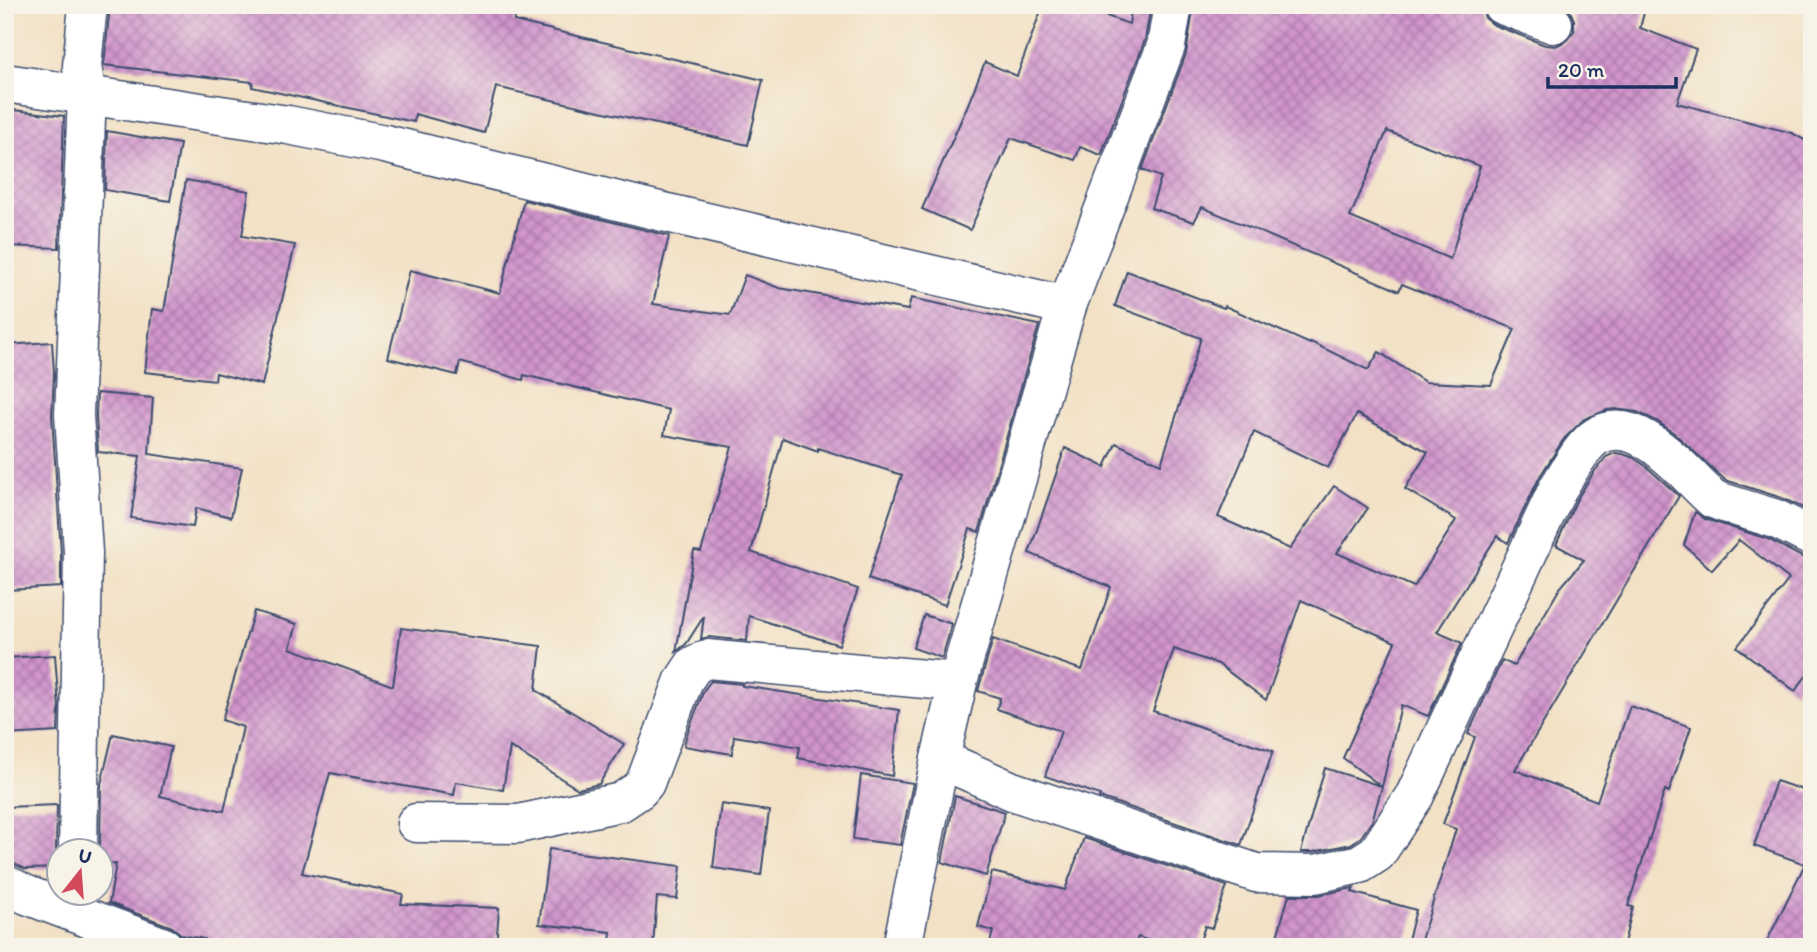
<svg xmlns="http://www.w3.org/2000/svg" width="1817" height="952" font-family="Itim,sans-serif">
	<defs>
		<pattern id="building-cross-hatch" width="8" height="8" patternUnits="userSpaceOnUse" patternTransform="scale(1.75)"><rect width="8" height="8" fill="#d194cc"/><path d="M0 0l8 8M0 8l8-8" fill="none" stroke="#a979a9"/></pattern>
	</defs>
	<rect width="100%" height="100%" fill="#f7f3e8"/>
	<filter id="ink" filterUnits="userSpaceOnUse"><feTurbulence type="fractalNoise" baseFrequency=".0143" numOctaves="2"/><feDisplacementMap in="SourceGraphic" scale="14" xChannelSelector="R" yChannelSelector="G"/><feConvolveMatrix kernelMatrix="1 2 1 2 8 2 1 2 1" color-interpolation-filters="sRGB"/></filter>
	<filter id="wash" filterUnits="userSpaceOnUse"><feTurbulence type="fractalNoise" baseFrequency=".00686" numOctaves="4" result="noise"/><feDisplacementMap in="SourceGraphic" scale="28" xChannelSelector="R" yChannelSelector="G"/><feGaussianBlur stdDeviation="1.57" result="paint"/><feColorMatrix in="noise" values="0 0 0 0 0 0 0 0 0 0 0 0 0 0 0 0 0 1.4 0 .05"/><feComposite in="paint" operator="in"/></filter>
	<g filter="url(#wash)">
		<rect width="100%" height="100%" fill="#f2e1c5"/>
		<g id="blocks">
			<g fill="url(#building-cross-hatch)" fill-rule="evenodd">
				<polygon points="110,5 518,5 514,21 763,80 748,145 496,87 484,133 415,114 414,122 252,87 253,82 104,65"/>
				<polygon points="1043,5 1075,5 1129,24 1132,5 1151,5 1145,40 1101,155 1080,147 1075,160 1011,138 970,230 922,209 966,109 985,62 1017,76"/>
				<path d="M1194 5H1481L1485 18 1494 25 1545 45 1556 46 1566 41 1574 31V20L1570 11 1563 5H1646L1640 28 1696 49 1677 103 1792 133 1812 144V496L1803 508 1782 498 1725 480 1674 433 1657 421 1637 412 1615 409 1607 410 1584 419 1564 439 1540 476 1508 543 1497 536 1437 632 1462 643 1428 716 1401 705 1382 787 1372 821 1361 837 1351 844 1313 852H1301L1325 768 1381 786 1343 758 1395 642 1301 600 1266 700 1218 664 1174 649 1153 711 1273 751 1241 845 1099 797 1100 795 1045 776 1061 731 997 709 1000 698 978 691 993 639 1082 670 1111 587 1029 553 1065 448 1105 467 1116 443 1161 464 1201 338 1115 306 1127 271 1224 308 1225 306 1310 344 1311 342 1368 370 1379 352 1425 382 1491 385 1515 329 1402 284 1399 291 1202 207 1194 222 1151 208 1161 177 1142 170 1186 54ZM1387 131 1480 166 1450 259 1350 217ZM1357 414 1428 452 1405 489 1456 520 1414 587 1337 553 1368 508 1334 486 1290 549 1218 517 1254 432 1328 468Z"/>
				<polygon points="5,109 64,116 59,248 5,246"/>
				<polygon points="107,131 180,144 170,201 105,190"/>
				<polygon points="186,180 249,191 242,236 295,245 262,385 216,373 215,380 145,372 152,309 164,311"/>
				<polygon points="524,200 669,236 653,304 730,315 745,275 779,288 908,310 911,298 1039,325 979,532 970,529 945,605 868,579 902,475 818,448 818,451 783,438 751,552 858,589 839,645 749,616 747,641 709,637 701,639 704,616 686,644 676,652 694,551 701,552 732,447 664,435 669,410 524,375 523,380 460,362 457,375 388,358 410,270 500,293"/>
				<polygon points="52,342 54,373 52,416 61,553 61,587 7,590 5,555 5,345"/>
				<polygon points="97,393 153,398 149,454 242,468 231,517 196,508 193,527 131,518 140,456 98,452 96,415"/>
				<polygon points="1615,453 1623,454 1634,458 1647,467 1679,496 1515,770 1597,801 1630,706 1691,727 1669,792 1665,790 1628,906 1633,907 1623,947 1443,947 1421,940 1456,829 1443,824 1475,737 1468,734 1502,660 1514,666 1560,588 1584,560 1556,545 1577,499 1594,472 1606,457"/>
				<polygon points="1695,512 1705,519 1768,539 1802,557 1812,559 1812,668 1795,691 1737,647 1789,579 1739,540 1712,570 1684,545"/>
				<polygon points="254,611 297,624 290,648 393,686 401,628 541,646 536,690 624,744 599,784 578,789 510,747 503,790 456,782 454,795 330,773 302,873 403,894 401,904 499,908 496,947 204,947 205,939 182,935 172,927 109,903 116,864 102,865 102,850 100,850 101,784 113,734 171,747 160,796 224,811 243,727 222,720"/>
				<polygon points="924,615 952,624 942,658 913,648"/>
				<polygon points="55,655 59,708 58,732 5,735 5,658"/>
				<polygon points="711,681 742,684 742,686 899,710 892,776 798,758 800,747 734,736 732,754 684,746 686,737 704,690"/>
				<polygon points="861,775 913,783 900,845 853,839"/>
				<polygon points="1776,781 1812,793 1812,947 1764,947 1805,864 1754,846"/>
				<polygon points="955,796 1005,812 986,876 942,862"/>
				<polygon points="721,804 769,811 761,875 713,868"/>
				<polygon points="57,805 56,850 60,868 25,869 15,864 5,862 5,807"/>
				<polygon points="1084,838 1227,886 1212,928 1205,926 1198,947 1167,947 1138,937 1135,947 989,947 993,931 978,927 992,872 1065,890"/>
				<polygon points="549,849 681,866 677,899 657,897 653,946 610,942 611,932 539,924"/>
				<polygon points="1354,888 1352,892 1416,910 1406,947 1274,947 1289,895 1319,895"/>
			</g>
		</g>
	</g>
	<g filter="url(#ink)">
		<use href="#blocks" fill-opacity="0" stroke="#3b4a6d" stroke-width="2"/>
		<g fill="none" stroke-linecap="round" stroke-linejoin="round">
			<defs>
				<g id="minor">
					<polyline points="1502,5 1553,24"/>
					<polyline points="5,83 288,125 385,144 663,212 1067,306"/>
					<path d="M940 759 1012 791 1256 873 1315 874 1360 864 1377 853 1415 795 1558 488C1568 473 1582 445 1597 436 1639 412 1685 475 1713 499L1721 502 1776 519 1812 537"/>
					<polyline points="416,823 518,824 621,802 639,790 645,783 684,680 694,665 707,659 958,682"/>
					<polyline points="78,850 83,552 74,415 87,95 82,66 88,5"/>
					<polyline points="5,884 27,895 164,947"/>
					<polyline points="902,947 940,759 958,682 1067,306 1166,46 1173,5"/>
				</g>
			</defs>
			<use href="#minor" stroke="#3b4a6d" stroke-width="41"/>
			<use href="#minor" stroke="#fff" stroke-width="38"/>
		</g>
	</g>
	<rect width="1817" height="952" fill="none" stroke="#f7f3e8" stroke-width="28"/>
	<g transform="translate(80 872) rotate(17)"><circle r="33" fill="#f7f3e8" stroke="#9fa5b1" stroke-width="2"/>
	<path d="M0-5L12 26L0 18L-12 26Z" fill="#d1495b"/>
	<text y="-10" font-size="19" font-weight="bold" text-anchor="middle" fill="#1b2f5e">U</text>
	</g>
	<path d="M1548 77v10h128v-10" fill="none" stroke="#1b2f5e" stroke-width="3.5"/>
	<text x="1558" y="77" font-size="21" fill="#1b2f5e" stroke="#f7f3e8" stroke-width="5" paint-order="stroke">20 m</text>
</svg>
